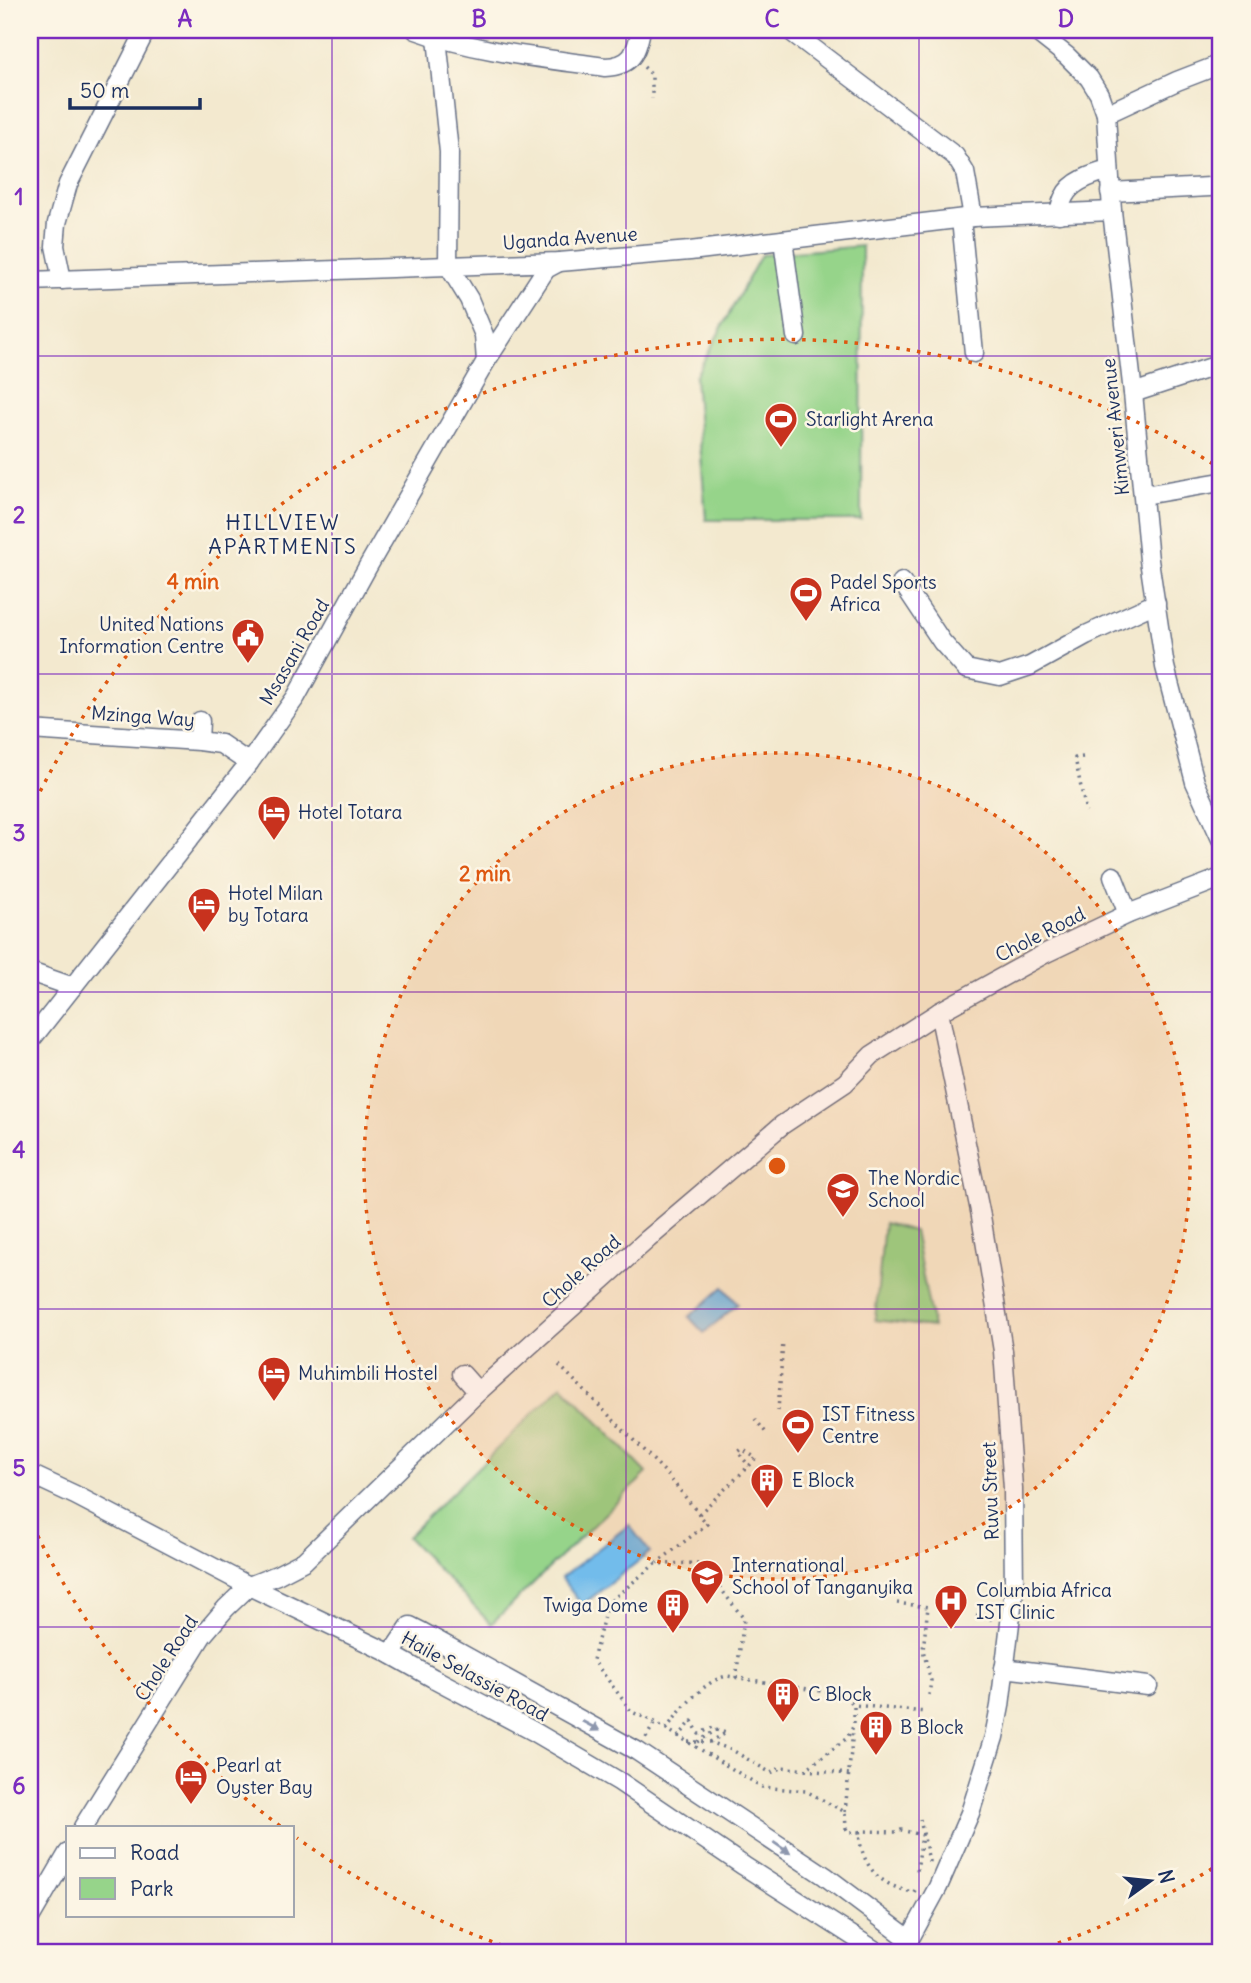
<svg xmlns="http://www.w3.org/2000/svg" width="1251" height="1983" font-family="Delius,sans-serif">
	<rect width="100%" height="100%" fill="#fcf5e5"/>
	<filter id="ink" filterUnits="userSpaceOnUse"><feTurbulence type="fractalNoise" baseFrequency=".0143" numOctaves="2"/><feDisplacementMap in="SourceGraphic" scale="14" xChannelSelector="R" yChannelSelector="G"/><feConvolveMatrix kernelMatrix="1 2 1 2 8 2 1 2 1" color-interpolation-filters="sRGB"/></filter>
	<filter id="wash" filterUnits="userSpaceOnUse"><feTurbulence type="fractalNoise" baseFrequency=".00686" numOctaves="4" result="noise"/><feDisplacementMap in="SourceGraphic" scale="28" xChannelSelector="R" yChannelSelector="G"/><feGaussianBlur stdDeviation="1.57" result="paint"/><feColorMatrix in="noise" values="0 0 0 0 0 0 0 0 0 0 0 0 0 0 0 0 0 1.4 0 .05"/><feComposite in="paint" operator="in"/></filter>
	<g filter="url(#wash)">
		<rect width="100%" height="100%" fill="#f3e9cf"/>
		<g fill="#96d48a" stroke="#588274" stroke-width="2">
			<polygon points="862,246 861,520 706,520 695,377 761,255"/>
			<polygon points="884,1223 914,1231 933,1327 875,1320"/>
			<polygon points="562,1385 647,1473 491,1624 407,1537"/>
		</g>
		<g fill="#72bceb" stroke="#4676a4" stroke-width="2">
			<polygon points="723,1287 738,1304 704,1333 689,1317"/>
			<polygon points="629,1525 650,1552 582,1605 561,1578"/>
		</g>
	</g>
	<g filter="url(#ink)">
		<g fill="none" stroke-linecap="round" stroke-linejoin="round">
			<defs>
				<g id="minor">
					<path d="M416 30C476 52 542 58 605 67 632 66 636 53 641 30"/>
					<polyline points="789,30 955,156 965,172 973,217"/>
					<polyline points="1034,30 1067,56 1089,78 1099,94 1106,114 1112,211 1133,393 1149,560 1165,667 1195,782 1221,839"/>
					<polyline points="437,38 449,152 448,265 469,299 484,335 486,361"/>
					<polyline points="1106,114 1177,81 1221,64"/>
					<polyline points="1110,192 1210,187 1221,185"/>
					<path d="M1059 214C1060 209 1061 202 1064 197 1071 181 1094 174 1109 170"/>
					<polyline points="961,219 974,353"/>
					<polyline points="783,240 796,336"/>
					<polyline points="62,280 55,246 57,223 68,184 146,30"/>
					<polyline points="30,281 559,262 690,251 973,217 1112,211"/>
					<polyline points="1133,393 1221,364"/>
					<polyline points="1144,495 1221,482"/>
					<polyline points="902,582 942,642 966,669 1000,676 1030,666 1086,635 1156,603"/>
					<polyline points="30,730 199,741 221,744 249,763"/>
					<polyline points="199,741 200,721"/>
					<polyline points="1113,876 1128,914"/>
					<polyline points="30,972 73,987"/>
					<polyline points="30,1041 249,763 296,697 367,568 486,361 546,269 559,262"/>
					<polyline points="462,1374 478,1392"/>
					<polyline points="30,1474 75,1495 249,1586 385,1651 433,1678 533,1731 620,1782 744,1866 879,1953"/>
					<polyline points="391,1654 410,1626 422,1632 637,1751 825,1876 909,1939"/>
					<polyline points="1004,1668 1148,1686"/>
					<polyline points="83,1827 202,1636 226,1608 249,1586 277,1575 304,1561 478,1392 648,1239 782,1125 845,1083 872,1055 939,1012 1046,953 1128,914 1221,878"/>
					<polyline points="30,1918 68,1853"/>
					<polyline points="902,1953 938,1887 970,1813 994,1737 1000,1706 1014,1590 1013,1488 1003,1351 981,1216 939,1012"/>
				</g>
			</defs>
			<use href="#minor" stroke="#677086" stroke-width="21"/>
			<g stroke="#677086" stroke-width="3.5" stroke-dasharray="2 5" stroke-linecap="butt">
				<polyline points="644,67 652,75 652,99"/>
				<polyline points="1083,757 1075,758 1086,812"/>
				<polyline points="559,1365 666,1473 707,1524 657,1563"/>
				<polyline points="778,1411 783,1342"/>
				<polyline points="755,1419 767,1434"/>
				<polyline points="699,1514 749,1466 756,1458 742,1449 738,1452 749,1466"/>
				<polyline points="897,1603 928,1607 923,1650 931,1681 929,1695"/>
				<polyline points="976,1616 995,1620"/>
				<path d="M736 1678 744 1619 701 1563 655 1564 607 1604 593 1660 632 1712 655 1722 762 1787 806 1791 845 1812 846 1828 848 1832H859C861 1866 880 1887 914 1892L915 1890"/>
				<path d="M666 1729C680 1711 704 1680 727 1676L845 1695 854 1705"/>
				<polyline points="678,1737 692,1721 699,1734 713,1727 716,1730 726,1733"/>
				<polyline points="646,1738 655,1722"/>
				<polyline points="688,1742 710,1742 732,1750 771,1773 782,1767 805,1770 847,1738 854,1725 854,1705 926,1712"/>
				<polyline points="698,1742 716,1730"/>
				<polyline points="710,1742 726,1733"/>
				<polyline points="805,1770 849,1774"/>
				<polyline points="845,1812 853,1730"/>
				<polyline points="920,1819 929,1861 928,1865"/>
				<polyline points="859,1832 863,1831 897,1832 901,1830 922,1835 917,1871"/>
			</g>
			<use href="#minor" stroke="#fff" stroke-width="18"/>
		</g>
		<defs><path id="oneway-solid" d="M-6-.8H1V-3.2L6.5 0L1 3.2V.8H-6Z" transform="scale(1.75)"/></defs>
		<g fill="#8d97ae">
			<use href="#oneway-solid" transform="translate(591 1726) rotate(29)"/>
			<use href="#oneway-solid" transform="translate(782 1848) rotate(34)"/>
		</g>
	</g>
	<path fill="none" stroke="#7b2cbf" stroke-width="2" stroke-opacity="0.55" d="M332 30V1953M626 30V1953M919 30V1953M30 356H1221M30 674H1221M30 992H1221M30 1309H1221M30 1627H1221"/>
	<circle cx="777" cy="1166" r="413" fill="#de5710" fill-opacity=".12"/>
	<g fill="none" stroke="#de5710" stroke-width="3.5" stroke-dasharray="3.5 7">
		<circle cx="777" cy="1166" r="413"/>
		<path d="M1221 1863A826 826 0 0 1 1032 1952M522 1952A826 826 0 0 1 297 1838M280 1826A826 826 0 0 1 31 1522M31 810A826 826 0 0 1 1221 469"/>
	</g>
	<defs>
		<symbol id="stadium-pin" viewBox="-11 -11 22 30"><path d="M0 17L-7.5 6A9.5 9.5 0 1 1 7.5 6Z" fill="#c8321e" stroke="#fcf5e5"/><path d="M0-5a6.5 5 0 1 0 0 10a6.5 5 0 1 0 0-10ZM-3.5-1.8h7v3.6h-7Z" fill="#fff"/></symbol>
		<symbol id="civic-pin" viewBox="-11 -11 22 30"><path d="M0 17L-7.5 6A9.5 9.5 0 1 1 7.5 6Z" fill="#c8321e" stroke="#fcf5e5"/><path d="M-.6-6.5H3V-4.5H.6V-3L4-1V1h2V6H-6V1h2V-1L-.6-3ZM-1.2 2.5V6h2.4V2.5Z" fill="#fff"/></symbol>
		<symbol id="hotel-pin" viewBox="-11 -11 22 30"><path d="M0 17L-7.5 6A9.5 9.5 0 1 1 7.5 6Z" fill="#c8321e" stroke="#fcf5e5"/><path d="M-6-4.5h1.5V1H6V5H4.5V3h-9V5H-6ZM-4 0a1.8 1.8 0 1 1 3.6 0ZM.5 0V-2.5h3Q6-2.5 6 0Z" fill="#fff"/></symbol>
		<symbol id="school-pin" viewBox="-11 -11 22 30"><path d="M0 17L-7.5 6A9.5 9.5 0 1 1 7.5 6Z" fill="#c8321e" stroke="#fcf5e5"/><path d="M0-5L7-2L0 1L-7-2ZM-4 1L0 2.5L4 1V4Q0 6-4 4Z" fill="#fff"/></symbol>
		<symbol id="building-pin" viewBox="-11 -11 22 30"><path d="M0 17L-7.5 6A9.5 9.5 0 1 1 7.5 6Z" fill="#c8321e" stroke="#fcf5e5"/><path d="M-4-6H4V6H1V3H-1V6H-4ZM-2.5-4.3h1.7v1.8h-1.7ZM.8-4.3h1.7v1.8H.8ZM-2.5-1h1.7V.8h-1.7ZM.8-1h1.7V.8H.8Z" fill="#fff"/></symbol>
		<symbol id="hospital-pin" viewBox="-11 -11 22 30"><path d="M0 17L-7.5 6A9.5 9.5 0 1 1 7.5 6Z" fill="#c8321e" stroke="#fcf5e5"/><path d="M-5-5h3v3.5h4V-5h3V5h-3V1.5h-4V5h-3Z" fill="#fff"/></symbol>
	</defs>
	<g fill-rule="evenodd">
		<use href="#stadium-pin" x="762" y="400" width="38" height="52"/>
		<use href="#stadium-pin" x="787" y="574" width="38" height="52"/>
		<use href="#civic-pin" x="229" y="616" width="38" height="52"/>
		<use href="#hotel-pin" x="255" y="793" width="38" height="52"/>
		<use href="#hotel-pin" x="185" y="885" width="38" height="52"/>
		<use href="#school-pin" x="824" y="1170" width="38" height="52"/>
		<use href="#hotel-pin" x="255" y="1354" width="38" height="52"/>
		<use href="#stadium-pin" x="779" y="1406" width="38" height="52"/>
		<use href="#building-pin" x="748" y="1461" width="38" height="52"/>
		<use href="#school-pin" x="688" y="1557" width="38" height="52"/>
		<use href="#hospital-pin" x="932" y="1582" width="38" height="52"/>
		<use href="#building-pin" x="654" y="1586" width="38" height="52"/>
		<use href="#building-pin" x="764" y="1675" width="38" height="52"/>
		<use href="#building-pin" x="857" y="1708" width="38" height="52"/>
		<use href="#hotel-pin" x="172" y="1757" width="38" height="52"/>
	</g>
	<g text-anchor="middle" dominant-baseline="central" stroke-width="5" stroke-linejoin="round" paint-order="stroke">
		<g font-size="19" fill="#1b2f5e" stroke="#fcf5e5">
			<text transform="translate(570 238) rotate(-4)">Uganda Avenue</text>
			<text transform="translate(1115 427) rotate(-96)">Kimweri Avenue</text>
			<text transform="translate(294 652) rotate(-60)">Msasani Road</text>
			<text transform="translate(143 716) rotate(4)">Mzinga Way</text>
			<text transform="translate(1040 934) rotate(-27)">Chole Road</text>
			<text transform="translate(581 1271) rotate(-42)">Chole Road</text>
			<text transform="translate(990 1491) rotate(-92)">Ruvu Street</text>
			<text transform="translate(166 1658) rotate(-57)">Chole Road</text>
			<text transform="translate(475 1676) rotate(29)">Haile Selassie Road</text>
		</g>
		<g font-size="19" fill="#1b2f5e" stroke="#fcf5e5" text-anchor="start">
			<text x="806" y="419">Starlight Arena</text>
			<text x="830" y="582">Padel Sports<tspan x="830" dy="22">Africa</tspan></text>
			<text x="224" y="624" text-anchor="end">United Nations<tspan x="224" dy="22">Information Centre</tspan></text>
			<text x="298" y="812">Hotel Totara</text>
			<text x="228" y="893">Hotel Milan<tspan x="228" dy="22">by Totara</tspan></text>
			<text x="868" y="1178">The Nordic<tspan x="868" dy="22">School</tspan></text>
			<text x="298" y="1373">Muhimbili Hostel</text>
			<text x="822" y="1414">IST Fitness<tspan x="822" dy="22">Centre</tspan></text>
			<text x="792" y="1480">E Block</text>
			<text x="732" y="1565">International<tspan x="732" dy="22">School of Tanganyika</tspan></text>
			<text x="976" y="1590">Columbia Africa<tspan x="976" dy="22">IST Clinic</tspan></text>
			<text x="648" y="1605" text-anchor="end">Twiga Dome</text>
			<text x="808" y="1694">C Block</text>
			<text x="900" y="1727">B Block</text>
			<text x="216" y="1765">Pearl at<tspan x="216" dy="22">Oyster Bay</tspan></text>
		</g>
		<g font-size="21" letter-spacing="2" fill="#1b2f5e" stroke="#fcf5e5">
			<text x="283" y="522">HILLVIEW<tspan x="283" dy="24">APARTMENTS</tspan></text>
		</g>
	</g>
	<circle cx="777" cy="1166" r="10" fill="#de5710" stroke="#fcf5e5" stroke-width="3.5"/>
	<g font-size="21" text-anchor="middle" font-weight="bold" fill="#de5710" stroke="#fcf5e5" stroke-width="5" stroke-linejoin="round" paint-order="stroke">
		<text x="193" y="589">4 min</text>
		<text x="485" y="881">2 min</text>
	</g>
	<rect width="1251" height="1983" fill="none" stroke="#fcf5e5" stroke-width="77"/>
	<rect x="66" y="1826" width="228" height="91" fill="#fcf5e5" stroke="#a2a6af" stroke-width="2"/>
	<rect x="80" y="1848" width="35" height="10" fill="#ffffff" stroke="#a2a6af" stroke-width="2"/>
	<text x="130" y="1860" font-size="21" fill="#1b2f5e">Road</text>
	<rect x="80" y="1878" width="35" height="21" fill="#96d48a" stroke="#a2a6af" stroke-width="2"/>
	<text x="130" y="1896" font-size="21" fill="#1b2f5e">Park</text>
	<g transform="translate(1150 1881) rotate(75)" stroke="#fcf5e5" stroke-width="5" paint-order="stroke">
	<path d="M0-5L12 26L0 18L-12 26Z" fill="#1b2f5e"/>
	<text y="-10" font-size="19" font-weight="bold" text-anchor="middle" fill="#1b2f5e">N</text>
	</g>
	<path d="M70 98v10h130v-10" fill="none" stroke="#1b2f5e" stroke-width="3.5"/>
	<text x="80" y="98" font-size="21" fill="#1b2f5e" stroke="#fcf5e5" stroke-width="5" paint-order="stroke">50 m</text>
	<rect x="38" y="38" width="1174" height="1906" fill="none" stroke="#7b2cbf" stroke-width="2.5"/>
	<g font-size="23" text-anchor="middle" font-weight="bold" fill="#7b2cbf">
		<text x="185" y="27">A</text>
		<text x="479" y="27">B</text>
		<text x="772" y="27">C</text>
		<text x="1066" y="27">D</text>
		<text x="19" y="205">1</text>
		<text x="19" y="523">2</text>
		<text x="19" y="841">3</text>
		<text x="19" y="1158">4</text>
		<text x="19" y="1476">5</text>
		<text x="19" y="1794">6</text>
	</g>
</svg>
